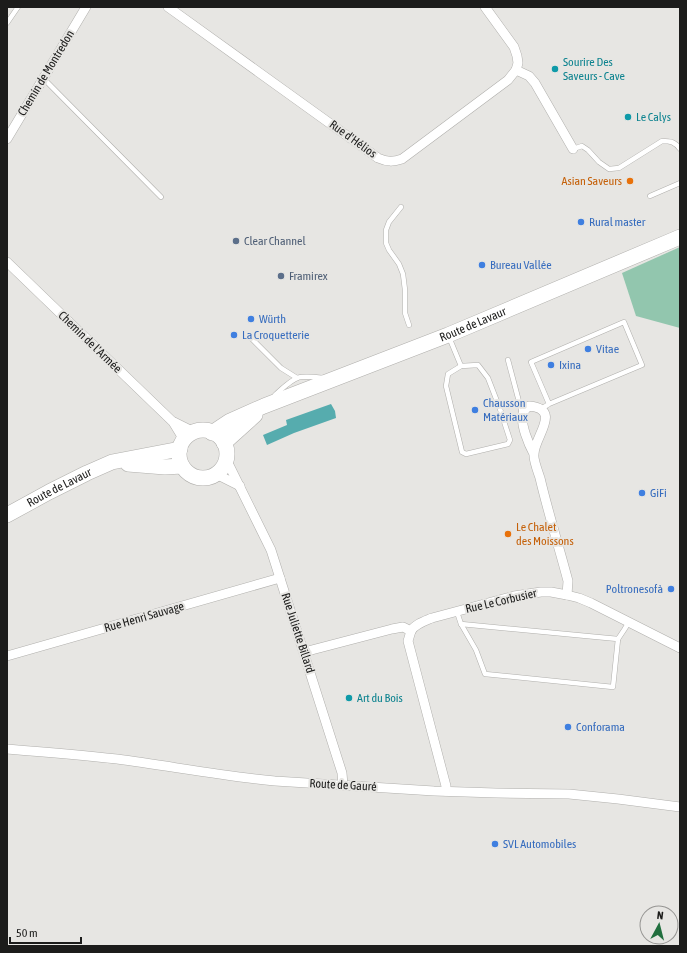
<svg xmlns="http://www.w3.org/2000/svg" width="687" height="953" font-family="'Asap Condensed',sans-serif">
	<rect width="100%" height="100%" fill="#e7e6e3"/>
	<polygon fill="#92c6ae" points="680,247 680,328 636,316 622,273"/>
	<polygon fill="#56acae" points="331,404 335,411 336,418 294,433 267,445 263,435 287,425 286,420"/>
	<g fill="none" stroke-linecap="round" stroke-linejoin="round">
		<defs>
			<g id="lane">
				<polyline points="7,23 18,7"/>
				<polyline points="43,78 161,197"/>
				<path d="M573 149 582 146 588 150 599 162 609 169 619 168 662 141C671 141 675 142 680 149"/>
				<polyline points="650,196 680,183"/>
				<polyline points="401,207 389,222 386,230 386,243 389,250 399,264 403,274 405,290 405,313 409,325"/>
				<polyline points="449,337 461,366"/>
				<polyline points="251,338 281,368 297,378"/>
				<polyline points="508,360 522,413"/>
				<polygon points="478,365 488,378 500,409 510,440 508,444 466,454 462,452 446,386 448,374 461,366"/>
				<path d="M275 395C281 390 292 378 301 377 308 376 316 377 323 378"/>
				<polyline points="541,409 549,404 642,365 624,322 531,362 549,404"/>
				<polyline points="457,612 461,624 476,650 485,674 613,687 618,639"/>
				<polyline points="461,624 618,639 624,630 629,622"/>
			</g>
			<g id="street">
				<path d="M168 7 378 158C387 162 393 162 402 159L508 80 516 70 518 63 517 56 514 47 485 7"/>
				<polyline points="516,70 529,76 535,83 573,149"/>
				<polyline points="7,139 86,7"/>
				<polyline points="7,262 173,422 184,440"/>
				<polyline points="174,422 194,432"/>
				<path d="M534 454C529 445 520 424 523 414 524 410 526 408 529 406 563 409 534 437 534 454 533 459 538 472 540 478 548 512 559 547 568 581L567 595"/>
				<polyline points="226,459 271,550 342,773 343,785"/>
				<polyline points="216,474 240,486"/>
				<polyline points="304,652 392,629 403,627 411,631"/>
				<polyline points="7,656 280,578"/>
				<path d="M7 749C44 752 80 755 117 759 170 766 222 776 275 781L434 791 496 793 569 794 618 799 680 807"/>
				<path d="M446 791V786L408 641C409 638 410 634 411 631 415 624 425 621 432 618L514 596 541 592H551L567 595 579 598 591 603 680 648"/>
			</g>
			<g id="primary">
				<circle cx="203" cy="454" r="24"/>
				<path id="s1" d="M212 433 230 421 264 406 448 335 680 237"/>
				<polyline points="224,443 255,415"/>
				<polyline points="128,464 165,467 182,466"/>
				<path id="s2" d="M7 515 49 492 87 473 112 462 180 449"/>
			</g>
		</defs>
		<use href="#lane" stroke="#b0afac" stroke-width="5.5"/>
		<use href="#street" stroke="#b0afac" stroke-width="10"/>
		<use href="#primary" stroke="#b0afac" stroke-width="16"/>
		<use href="#lane" stroke="#fff" stroke-width="4.5"/>
		<use href="#street" stroke="#fff" stroke-width="9"/>
		<use href="#primary" stroke="#fff" stroke-width="15"/>
	</g>
	<g fill="#0f9aa8" stroke="#e7e6e3" stroke-width="1.5">
		<circle cx="555" cy="69" r="4"/>
		<circle cx="628" cy="117" r="4"/>
		<circle cx="349" cy="698" r="4"/>
	</g>
	<g fill="#e8710a" stroke="#e7e6e3" stroke-width="1.5">
		<circle cx="630" cy="181" r="4"/>
		<circle cx="508" cy="534" r="4"/>
	</g>
	<g fill="#3f7fe0" stroke="#e7e6e3" stroke-width="1.5">
		<circle cx="581" cy="222" r="4"/>
		<circle cx="482" cy="265" r="4"/>
		<circle cx="251" cy="319" r="4"/>
		<circle cx="234" cy="335" r="4"/>
		<circle cx="588" cy="349" r="4"/>
		<circle cx="551" cy="365" r="4"/>
		<circle cx="475" cy="410" r="4"/>
		<circle cx="642" cy="493" r="4"/>
		<circle cx="671" cy="589" r="4"/>
		<circle cx="568" cy="727" r="4"/>
		<circle cx="495" cy="844" r="4"/>
	</g>
	<g fill="#5c6f8a" stroke="#e7e6e3" stroke-width="1.5">
		<circle cx="236" cy="241" r="4"/>
		<circle cx="281" cy="276" r="4"/>
	</g>
	<g text-anchor="middle" dominant-baseline="central" stroke-width="4" stroke-linejoin="round" paint-order="stroke">
		<g font-size="12" fill="#0d838f" stroke="#e7e6e3" text-anchor="start">
			<text x="563" y="62">Sourire Des<tspan x="563" dy="14">Saveurs - Cave</tspan></text>
			<text x="636" y="117">Le Calys</text>
			<text x="357" y="698">Art du Bois</text>
		</g>
		<g font-size="12" fill="#1c1c1b" stroke="#e7e6e3">
			<text transform="translate(46 73) rotate(-59)">Chemin de Montredon</text>
			<text transform="translate(353 139) rotate(36)">Rue d'Hélios</text>
			<text stroke="none"><textPath href="#s1" startOffset="283">Route de Lavaur</textPath></text>
			<text transform="translate(90 342) rotate(44)">Chemin de l'Armée</text>
			<text stroke="none"><textPath href="#s2" startOffset="59">Route de Lavaur</textPath></text>
			<text transform="translate(501 601) rotate(-13)">Rue Le Corbusier</text>
			<text transform="translate(144 617) rotate(-16)">Rue Henri Sauvage</text>
			<text transform="translate(298 633) rotate(72)">Rue Juliette Billard</text>
			<text transform="translate(343 785) rotate(3)">Route de Gauré</text>
		</g>
		<g font-size="12" fill="#c56008" stroke="#e7e6e3" text-anchor="end">
			<text x="622" y="181">Asian Saveurs</text>
			<text x="516" y="527" text-anchor="start">Le Chalet<tspan x="516" dy="14">des Moissons</tspan></text>
		</g>
		<g font-size="12" fill="#366cbe" stroke="#e7e6e3" text-anchor="start">
			<text x="589" y="222">Rural master</text>
			<text x="490" y="265">Bureau Vallée</text>
			<text x="259" y="319">Würth</text>
			<text x="242" y="335">La Croquetterie</text>
			<text x="596" y="349">Vitae</text>
			<text x="559" y="365">Ixina</text>
			<text x="483" y="403">Chausson<tspan x="483" dy="14">Matériaux</tspan></text>
			<text x="650" y="493">GiFi</text>
			<text x="663" y="589" text-anchor="end">Poltronesofà</text>
			<text x="576" y="727">Conforama</text>
			<text x="503" y="844">SVL Automobiles</text>
		</g>
		<g font-size="12" fill="#4e5e75" stroke="#e7e6e3" text-anchor="start">
			<text x="244" y="241">Clear Channel</text>
			<text x="289" y="276">Framirex</text>
		</g>
	</g>
	<rect width="687" height="953" fill="none" stroke="#1c1c1b" stroke-width="16"/>
	<g transform="translate(659 925) rotate(7)"><circle r="19" fill="#e7e6e3" stroke="#969593"/>
	<path d="M0-3L7 15L0 10L-7 15Z" fill="#216f3e"/>
	<text y="-6" font-size="11" font-weight="bold" text-anchor="middle" fill="#1c1c1b">N</text>
	</g>
	<path d="M10 937v6h71v-6" fill="none" stroke="#1c1c1b" stroke-width="2"/>
	<text x="16" y="937" font-size="12" fill="#1c1c1b" stroke="#e7e6e3" stroke-width="3" paint-order="stroke">50 m</text>
</svg>
